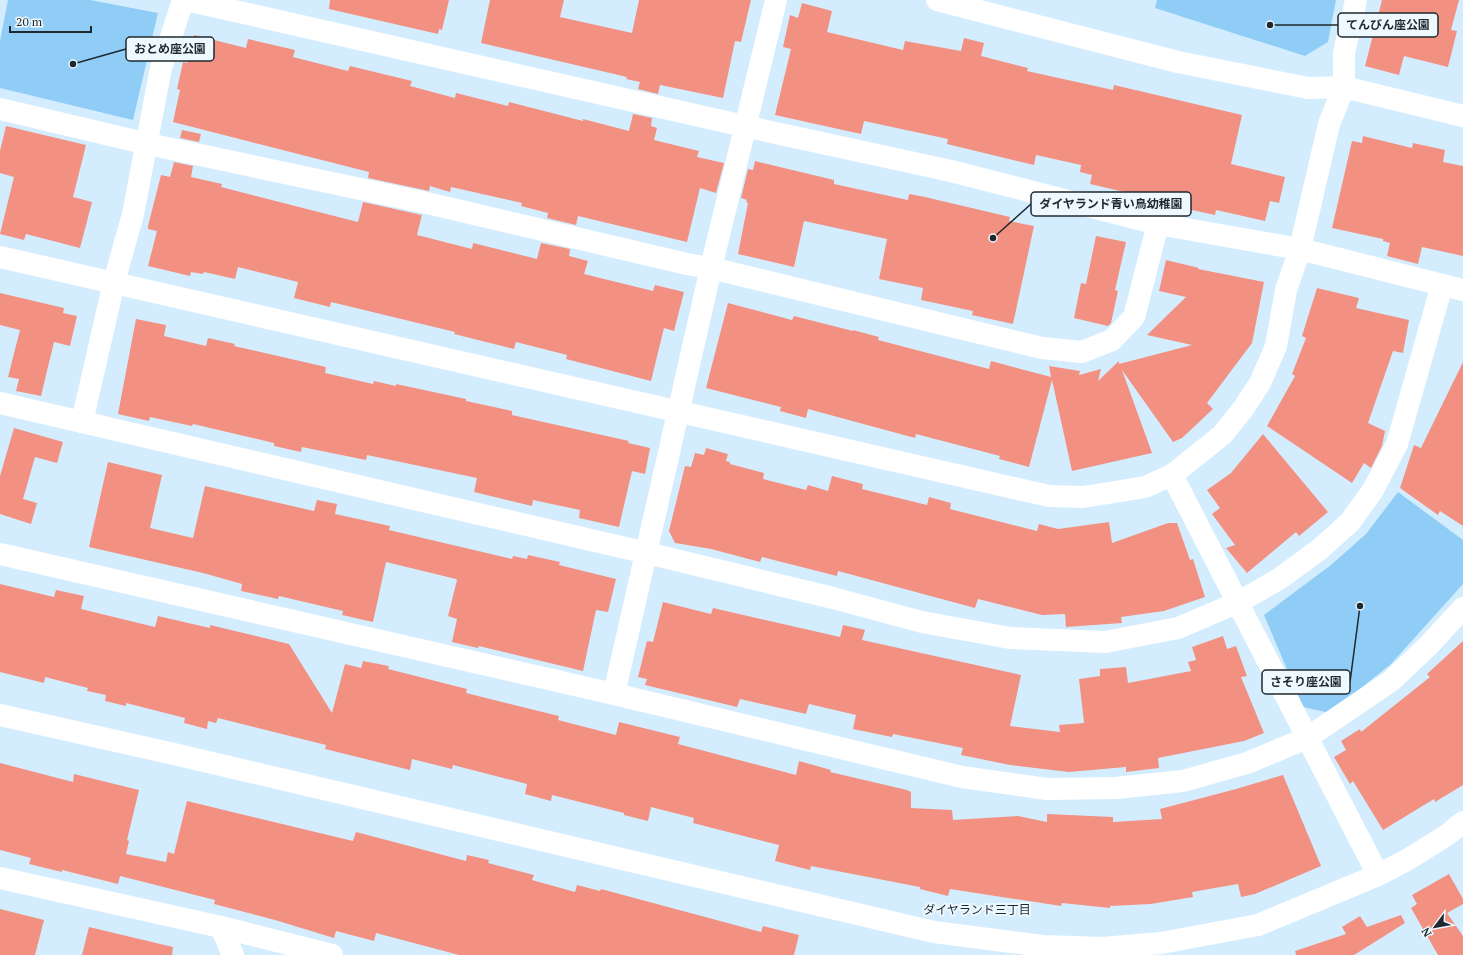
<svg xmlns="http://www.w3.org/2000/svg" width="1463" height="955" font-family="'PT Serif','Noto Sans JP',serif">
	<rect width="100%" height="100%" fill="#d4edfe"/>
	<g fill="#8fcdf7">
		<polygon points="8,0 90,0 158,13 133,120 0,88 0,41"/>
		<polygon points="1157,0 1336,0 1328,42 1305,56 1155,8"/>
		<polygon points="1398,492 1463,540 1463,584 1391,664 1330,713 1303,707 1264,615 1331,565 1366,534"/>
	</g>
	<g fill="#f29182">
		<polygon points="330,0 449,0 442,30 439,29 438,34 329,9"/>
		<polygon points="490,0 564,0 560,17 632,33 639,0 751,0 741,42 735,41 723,98 660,85 658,94 638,89 640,82 626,79 627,77 481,43"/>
		<polygon points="1382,0 1459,0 1451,30 1457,31 1448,67 1404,56 1399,75 1365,66"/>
		<polygon points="802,3 832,11 827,32 903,50 905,41 961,51 964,38 984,43 981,56 1028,68 1027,71 1113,90 1114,85 1242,115 1231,164 1285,177 1279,203 1270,201 1265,221 1216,210 1215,215 1132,197 1133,194 1090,184 1092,175 1080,172 1081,165 1036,155 1034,165 947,144 948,139 864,121 861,134 775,115 791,49 783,47 790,15 798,18"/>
		<polygon points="194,35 246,48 248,39 295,50 293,57 348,71 350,66 412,81 410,86 455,98 456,93 508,106 509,102 583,121 583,119 629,131 633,114 652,118 651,126 657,128 654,140 699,151 697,157 724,163 716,193 700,188 687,242 578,216 576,225 547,218 548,213 521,206 522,203 451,187 450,192 430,186 429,191 368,178 369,172 173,122 180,90 177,89 183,62 187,63"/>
		<polygon points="6,126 86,145 73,197 92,202 80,248 26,234 24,240 0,234 14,177 0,173 0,151"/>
		<polygon points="182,130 201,134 199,142 180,138"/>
		<polygon points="1363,136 1412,148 1413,143 1445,150 1443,162 1463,166 1463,256 1422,247 1418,264 1387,256 1390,243 1383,241 1383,239 1332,228 1352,141 1362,143"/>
		<polygon points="755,161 834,180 834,184 908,200 909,194 925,197 1010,217 1009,221 1034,226 1013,324 972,315 973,311 921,300 923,288 879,279 887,239 804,221 794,267 738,254 748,203 746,202 747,200 741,198 748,169 753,170"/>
		<polygon points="174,162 193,166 191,177 222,184 221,187 354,221 358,222 363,202 422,215 417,235 472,249 473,243 537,259 541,243 570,249 569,256 588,261 584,274 653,291 655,285 684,292 674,331 664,328 651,381 566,359 567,355 516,342 514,349 454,334 455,332 331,302 330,307 294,298 298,282 238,267 235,279 204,272 203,274 191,272 190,276 148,266 157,231 148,229 148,226 161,175 170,177"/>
		<polygon points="1096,236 1126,242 1115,290 1118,291 1111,323 1108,326 1074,318 1081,283 1086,284"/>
		<polygon points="1166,260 1199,268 1198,269 1264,282 1252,343 1207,403 1213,409 1182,438 1173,442 1122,370 1152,453 1072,471 1052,380 1029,467 999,459 1000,456 916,434 915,438 808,409 806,418 780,411 781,407 706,388 728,303 792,320 794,316 853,331 853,330 879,337 878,340 989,369 991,361 1051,377 1049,366 1080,371 1079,375 1101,369 1098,381 1119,361 1119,364 1192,345 1147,335 1186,297 1159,291"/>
		<polygon points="1317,288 1359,298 1356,308 1409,320 1403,353 1393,351 1368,423 1385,431 1382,446 1371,468 1364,463 1352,483 1267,426 1295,376 1292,374 1306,338 1302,336"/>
		<polygon points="0,293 64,308 63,313 77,316 70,346 54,342 41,396 16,391 19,379 8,377 20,330 0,325"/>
		<polygon points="136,319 166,325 164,336 206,346 208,338 235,344 234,346 326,367 325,373 373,384 374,381 396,386 396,384 466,399 466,401 512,411 512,415 629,441 628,443 650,448 645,474 632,471 619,527 579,518 580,510 533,500 532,506 474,492 477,478 367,455 366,460 302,447 301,452 274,446 274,443 193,424 192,426 150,417 149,421 118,414"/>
		<polygon points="1463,362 1463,526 1440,511 1438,515 1400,488 1414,445 1421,448"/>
		<polygon points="14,428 63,442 57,463 35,457 23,499 37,503 31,524 0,514 0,476"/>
		<polygon points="1263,434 1328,512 1299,536 1296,532 1247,573 1226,548 1235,545 1212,514 1220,508 1207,490 1231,473"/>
		<polygon points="706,448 728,454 726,461 730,462 730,464 764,473 763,479 806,490 808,485 828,491 832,476 863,484 862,489 927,505 929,497 951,503 950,509 1037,531 1039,524 1058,529 1109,522 1112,543 1168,523 1177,523 1190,560 1193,559 1205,597 1164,611 1121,617 1122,623 1066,627 1065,614 1042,615 978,599 975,608 838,571 837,576 762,557 760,562 711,549 675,543 669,531 685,466 691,467 695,453 704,455"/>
		<polygon points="108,462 162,475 150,528 193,538 205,486 314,511 317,500 337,504 335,514 390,526 389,530 512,559 513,556 527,559 528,555 560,562 559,565 616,579 608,612 596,610 583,671 479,646 478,648 452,642 457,619 448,616 457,580 456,579 386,562 373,622 342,615 343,611 279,596 278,599 241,591 242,584 203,573 89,547"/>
		<polygon points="0,584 54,597 56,590 84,596 81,609 155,627 158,616 210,628 210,625 289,644 332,713 345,664 361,668 363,661 389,666 388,669 467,689 466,693 559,716 558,720 616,735 619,722 680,737 678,744 796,775 799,761 831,770 830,772 907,790 911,792 911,808 952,810 953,820 1018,816 1047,822 1047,814 1113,817 1113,822 1162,819 1160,809 1236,789 1283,775 1321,866 1255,894 1241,897 1238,884 1192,892 1193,897 1151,904 1110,906 1110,908 1062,903 1061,906 950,889 948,896 920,889 920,887 811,866 810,870 775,861 779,845 693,823 694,818 651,807 648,821 624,815 624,813 552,795 551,801 525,794 527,784 453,765 452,769 412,759 410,770 325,749 326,745 218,718 216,723 208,721 207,729 184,723 185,718 126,703 126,706 105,701 106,695 87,691 88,688 45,677 44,683 0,672"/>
		<polygon points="663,602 711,614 713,608 840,637 843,625 865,630 862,640 1021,675 1010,726 1060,732 1059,725 1084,723 1079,679 1100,676 1100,669 1126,667 1128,683 1191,671 1188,662 1196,660 1192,647 1223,636 1227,649 1236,646 1247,676 1241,677 1264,733 1244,741 1158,758 1159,768 1126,772 1126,767 1069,772 1010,765 961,755 963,748 893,734 892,737 853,729 856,715 809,704 806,714 740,699 737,707 645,685 647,679 638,677 647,641 653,642"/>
		<polygon points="1463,641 1463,785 1435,802 1434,799 1383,830 1353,781 1350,784 1334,757 1346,750 1341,741 1360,729 1361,732 1430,677 1427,674"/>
		<polygon points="0,763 73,782 74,774 139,790 127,840 129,841 126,854 166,862 168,852 174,854 187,801 353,841 356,832 466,861 467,855 489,860 488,863 534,875 532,880 575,892 577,885 600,891 601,889 761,932 763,926 799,935 794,955 459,955 376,933 374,941 336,931 334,938 275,920 214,904 215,900 120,876 118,884 62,870 62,872 29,864 31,858 0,850"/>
		<polygon points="1449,874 1463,899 1463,904 1447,913 1463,936 1463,955 1438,955 1411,908 1417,904 1412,895"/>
		<polygon points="0,909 44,920 35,955 0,955"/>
		<polygon points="1401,915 1405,923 1354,955 1296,955 1295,951 1346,934 1342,927 1360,916 1367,927"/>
		<polygon points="89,927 173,947 172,955 82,955"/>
	</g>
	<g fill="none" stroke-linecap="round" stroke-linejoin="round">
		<g stroke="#fff" stroke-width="22">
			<polyline points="186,0 744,126 951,171 1158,224 1300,249 1463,290"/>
			<polyline points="0,109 148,144 427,203 687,264 711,268 1042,348 1082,352 1112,340 1134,317 1158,224"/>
			<polyline points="0,257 1049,496 1083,497 1115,492 1145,487 1172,475 1222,435 1243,409 1260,383 1276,346 1286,290 1300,249 1329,124 1344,87 1344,53 1356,0"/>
			<polyline points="0,403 647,553 833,598 922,622 1010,638 1105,642 1178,628 1239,602 1279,579 1320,549 1350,522 1373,490 1397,444 1442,285"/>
			<polyline points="82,422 114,282 133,214 161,68 183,0"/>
			<polyline points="1172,475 1378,875"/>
			<polyline points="0,554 614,694 962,777 1047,789 1116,788 1183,781 1247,763 1307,738 1391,681 1430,644 1463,608"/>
			<polyline points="614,694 711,268 776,0"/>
			<polyline points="0,878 221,927 332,955"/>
			<polyline points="221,927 233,955"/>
		</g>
		<g stroke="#fff" stroke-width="22">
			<polyline points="937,0 1178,62 1308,88 1344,87 1463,116"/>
			<polyline points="0,715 174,754 934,932 1043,946 1103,948 1161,943 1258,925 1378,875 1407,860 1447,835 1463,822"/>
		</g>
	</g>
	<g text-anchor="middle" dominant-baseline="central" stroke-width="4" stroke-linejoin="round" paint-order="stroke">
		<g font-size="12" fill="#1f282e" stroke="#eef8ff">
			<text x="977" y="909">ダイヤランド三丁目</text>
		</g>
	</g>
	<path fill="none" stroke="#1f282e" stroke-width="1.5" d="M1270 25L1338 25M73 64L126 49M993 238L1031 204M1360 606L1350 682"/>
	<g fill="#1f282e" stroke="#eef8ff" stroke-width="1.5">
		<circle cx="1270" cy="25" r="4"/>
		<circle cx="73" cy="64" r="4"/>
		<circle cx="993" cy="238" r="4"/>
		<circle cx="1360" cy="606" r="4"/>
	</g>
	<g fill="#eef8ff" stroke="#1f282e" stroke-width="1.5">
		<rect x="1338" y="13" width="100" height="24" rx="4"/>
		<rect x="126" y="37" width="88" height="24" rx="4"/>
		<rect x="1031" y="192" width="160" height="24" rx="4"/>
		<rect x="1262" y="670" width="88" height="24" rx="4"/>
	</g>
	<g font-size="12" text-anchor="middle" font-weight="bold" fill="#1f282e">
		<text x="1388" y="29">てんびん座公園</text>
		<text x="170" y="53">おとめ座公園</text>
		<text x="1111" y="208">ダイヤランド青い鳥幼稚園</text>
		<text x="1306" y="686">さそり座公園</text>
	</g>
	<g transform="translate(1435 927) rotate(238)" stroke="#eef8ff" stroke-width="3" paint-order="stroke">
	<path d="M0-3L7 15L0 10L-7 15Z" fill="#1f282e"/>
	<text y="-6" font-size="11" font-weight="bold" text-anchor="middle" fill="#1f282e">N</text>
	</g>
	<path d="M10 26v6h81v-6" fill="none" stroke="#1f282e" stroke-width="2"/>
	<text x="16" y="26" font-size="12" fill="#1f282e" stroke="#eef8ff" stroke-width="3" paint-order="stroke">20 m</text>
</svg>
